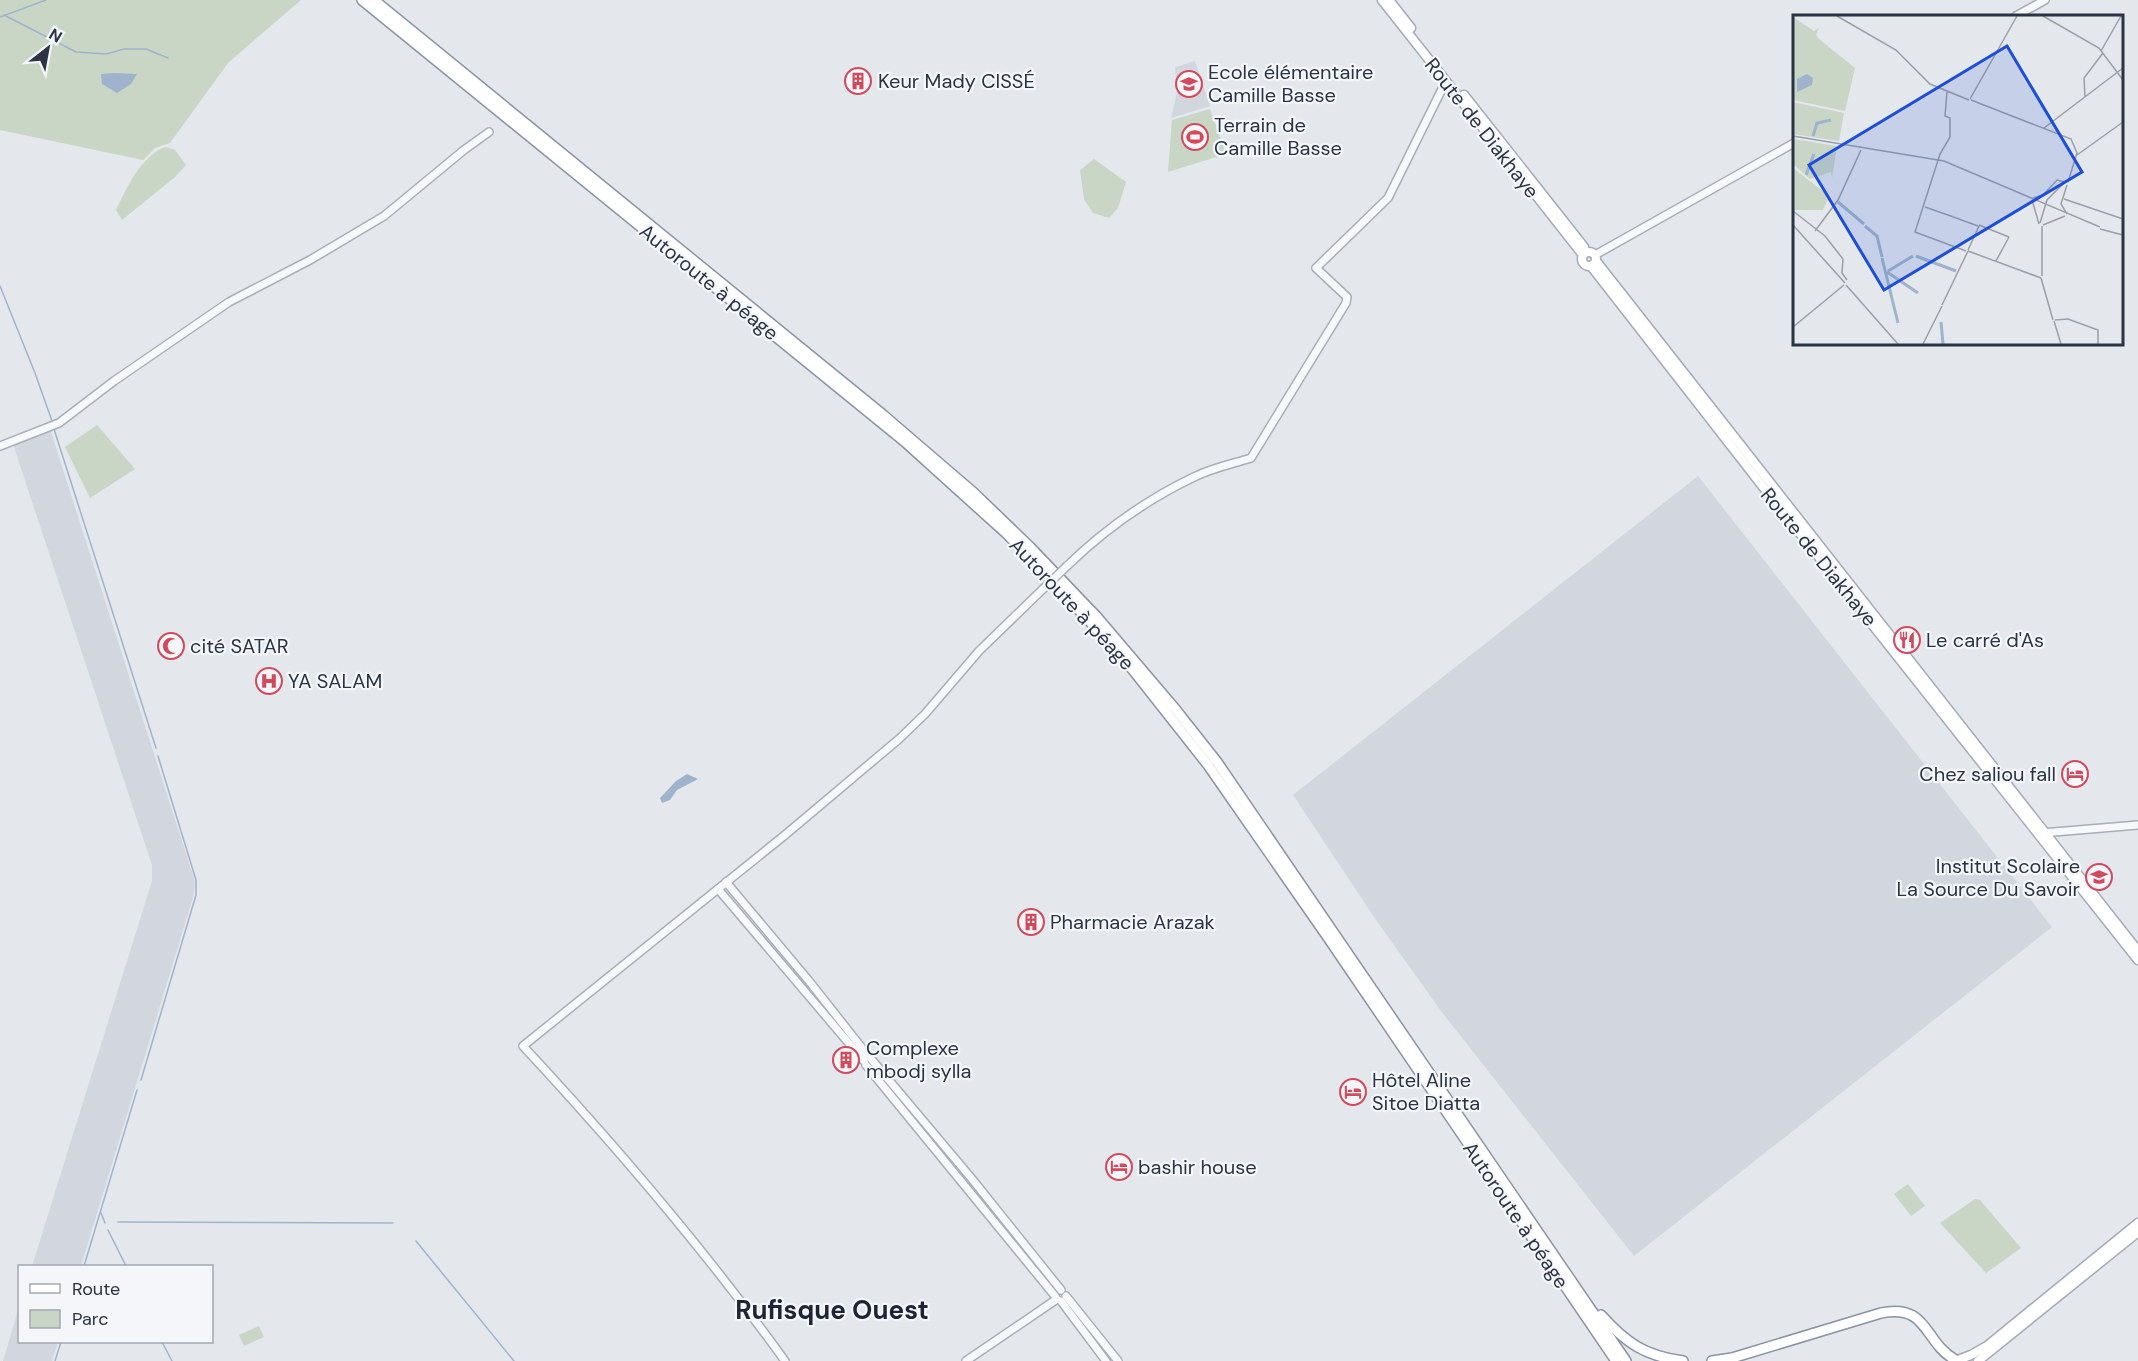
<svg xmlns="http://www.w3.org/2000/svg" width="2138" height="1361" font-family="'DM Sans',sans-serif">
	<rect width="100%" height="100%" fill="#e4e7ec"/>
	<g fill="#d2d6de">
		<polygon points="1195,61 1210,106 1171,118 1177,93 1175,67"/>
		<polygon points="50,429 195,882 194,894 81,1266 32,1266 152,881 152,865 13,444"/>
		<polygon points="1698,476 2052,927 1634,1256 1441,1011 1374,917 1293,795"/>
		<polygon points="19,1307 20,1342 58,1342 52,1361 3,1361"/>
	</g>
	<g fill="#c9d6c5">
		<polygon points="0,0 301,0 228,63 170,143 155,148 143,160 0,130"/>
		<polygon points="1210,109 1226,154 1168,172 1172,120"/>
		<path d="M166 147 175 150 186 165 175 177 122 220 116 210C127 188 141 155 166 147Z"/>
		<polygon points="1094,159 1126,182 1118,208 1109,218 1093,213 1084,199 1080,170"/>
		<polygon points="97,425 135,469 90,498 65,447"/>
		<polygon points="1908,1184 1925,1206 1911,1216 1894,1194"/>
		<polygon points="1975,1199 1980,1200 2021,1248 1986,1273 1940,1223"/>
		<polygon points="259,1326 264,1337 244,1346 239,1335"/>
	</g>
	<g fill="#9fb4cc">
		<polygon points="114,73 137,74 131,84 117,93 102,84 101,74"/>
		<polygon points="687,774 698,779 677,790 670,800 662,803 660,798 676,781"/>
	</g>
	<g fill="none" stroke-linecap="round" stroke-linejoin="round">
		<g stroke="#9fb4cc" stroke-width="1.5">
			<polyline points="4,15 76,52 106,54 124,49 146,49 168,58"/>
			<polyline points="0,17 46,0"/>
			<polyline points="0,286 35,373 52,421"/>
			<polyline points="54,429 156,748"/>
			<polyline points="141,1080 196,895 196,880 158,756"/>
			<polyline points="101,1213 105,1223"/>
			<polyline points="118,1222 393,1223"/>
			<polyline points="108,1230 126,1266"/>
			<polyline points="416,1241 514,1361"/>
			<polyline points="84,1266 137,1090"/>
			<polyline points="162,1342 172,1361"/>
			<polyline points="55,1361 61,1342"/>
		</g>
		<defs>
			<g id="tertiary">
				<polyline points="2016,16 2045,0"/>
				<polyline points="1595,255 1794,143"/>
				<polyline points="0,446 59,423 114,381 229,302 310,260 384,216 464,150 489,132"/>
				<path d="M1067 566C1104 530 1148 499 1194 477 1212 468 1232 464 1251 458L1346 303 1347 297 1316 268 1388 198 1446 81"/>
				<polyline points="2042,833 2138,825"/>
				<polyline points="726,882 809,981 869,1057"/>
				<polyline points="718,889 864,1061"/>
				<polyline points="872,1060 972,1179 1061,1290"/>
				<polyline points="866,1065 1055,1296"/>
				<polyline points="1066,1296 1118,1361"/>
				<polyline points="1061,1301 1106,1361"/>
				<path d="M785 1361C705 1250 616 1146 523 1046L785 835 899 739 925 714 979 651 1043 589"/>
				<polyline points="966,1361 1057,1299"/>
			</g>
			<g id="primary">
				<polyline points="1382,0 1583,255"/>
				<polyline points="1389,0 1411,28"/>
				<polyline points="1464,95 1584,247"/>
				<circle cx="1589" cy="259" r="7"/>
				<polyline points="1596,261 2138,951"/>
				<polyline points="1591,266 1764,488 2138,960"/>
				<polyline points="1958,1360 1971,1355 1987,1346 2138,1223"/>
				<polyline points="1978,1361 2138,1232"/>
			</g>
			<g id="motorway">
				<polyline points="362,0 904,441 1007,534 1095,627 1133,670 1208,765 1329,939 1616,1361"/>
				<polyline points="374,0 882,414 974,493 1030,547 1096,616 1176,710 1217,762 1626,1361"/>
				<path d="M1601 1315C1626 1343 1645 1356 1683 1361"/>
				<path d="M1712 1361 1732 1358 1881 1313C1928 1303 1924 1342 1954 1359"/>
			</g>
		</defs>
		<use href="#tertiary" stroke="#a9aeb7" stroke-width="10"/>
		<use href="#primary" stroke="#a3abb8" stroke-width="11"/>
		<use href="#motorway" stroke="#8b94a3" stroke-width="12"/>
		<use href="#tertiary" stroke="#f7f8fa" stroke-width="7"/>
		<use href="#primary" stroke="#fff" stroke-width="8"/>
		<use href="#motorway" stroke="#fff" stroke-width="9"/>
		<defs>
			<polyline id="tertiary-bridge" points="1043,589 1067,566"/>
		</defs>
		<use href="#tertiary-bridge" stroke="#a9aeb7" stroke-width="10" stroke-linecap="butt"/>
		<use href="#tertiary-bridge" stroke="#f7f8fa" stroke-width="7"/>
	</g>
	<defs>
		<symbol id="building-ring" viewBox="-11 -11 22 22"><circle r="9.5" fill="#f4f6f9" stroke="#d1495b" stroke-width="1.5"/><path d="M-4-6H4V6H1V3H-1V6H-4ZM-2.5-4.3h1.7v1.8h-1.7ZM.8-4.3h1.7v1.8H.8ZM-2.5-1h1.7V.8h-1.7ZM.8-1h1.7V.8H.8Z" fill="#d1495b"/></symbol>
		<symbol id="school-ring" viewBox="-11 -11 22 22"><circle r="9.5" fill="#f4f6f9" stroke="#d1495b" stroke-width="1.5"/><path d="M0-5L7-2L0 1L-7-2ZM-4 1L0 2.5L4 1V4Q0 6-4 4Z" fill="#d1495b"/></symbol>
		<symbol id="stadium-ring" viewBox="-11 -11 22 22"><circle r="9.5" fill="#f4f6f9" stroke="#d1495b" stroke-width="1.5"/><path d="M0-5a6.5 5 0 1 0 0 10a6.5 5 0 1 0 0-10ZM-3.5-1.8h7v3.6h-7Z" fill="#d1495b"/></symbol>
		<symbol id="restaurant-ring" viewBox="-11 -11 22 22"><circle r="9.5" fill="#f4f6f9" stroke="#d1495b" stroke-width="1.5"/><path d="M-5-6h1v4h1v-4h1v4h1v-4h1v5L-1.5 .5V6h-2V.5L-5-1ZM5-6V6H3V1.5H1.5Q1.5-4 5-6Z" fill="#d1495b"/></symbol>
		<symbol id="mosque-ring" viewBox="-11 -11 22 22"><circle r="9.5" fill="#f4f6f9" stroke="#d1495b" stroke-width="1.5"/><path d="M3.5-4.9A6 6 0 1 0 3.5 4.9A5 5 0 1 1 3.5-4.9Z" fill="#d1495b"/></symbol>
		<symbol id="hospital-ring" viewBox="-11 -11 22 22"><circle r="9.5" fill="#f4f6f9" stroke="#d1495b" stroke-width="1.5"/><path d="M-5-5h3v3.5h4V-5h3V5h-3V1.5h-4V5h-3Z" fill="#d1495b"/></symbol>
		<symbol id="hotel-ring" viewBox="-11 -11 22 22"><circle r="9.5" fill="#f4f6f9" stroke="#d1495b" stroke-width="1.5"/><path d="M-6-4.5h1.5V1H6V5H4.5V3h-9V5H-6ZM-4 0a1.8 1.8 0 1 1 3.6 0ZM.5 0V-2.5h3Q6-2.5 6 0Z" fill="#d1495b"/></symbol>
	</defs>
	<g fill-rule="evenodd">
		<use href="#building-ring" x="843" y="66" width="30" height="30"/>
		<use href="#school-ring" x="1174" y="69" width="30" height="30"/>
		<use href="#stadium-ring" x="1180" y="122" width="30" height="30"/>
		<use href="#restaurant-ring" x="1892" y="625" width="30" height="30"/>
		<use href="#mosque-ring" x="156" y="631" width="30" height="30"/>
		<use href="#hospital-ring" x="254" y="666" width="30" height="30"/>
		<use href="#hotel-ring" x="2060" y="759" width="30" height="30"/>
		<use href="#school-ring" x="2084" y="862" width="30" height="30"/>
		<use href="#building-ring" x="1016" y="907" width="30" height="30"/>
		<use href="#building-ring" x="831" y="1045" width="30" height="30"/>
		<use href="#hotel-ring" x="1338" y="1077" width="30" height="30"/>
		<use href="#hotel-ring" x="1104" y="1152" width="30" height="30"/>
	</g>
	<g text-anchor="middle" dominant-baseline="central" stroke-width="4.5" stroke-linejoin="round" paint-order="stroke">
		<g font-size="20" fill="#2b3445" stroke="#f4f6f9" text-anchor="start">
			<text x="1208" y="72">Ecole élémentaire<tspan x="1208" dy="23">Camille Basse</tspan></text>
			<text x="878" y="81">Keur Mady CISSÉ</text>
			<text x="1214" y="125">Terrain de<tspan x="1214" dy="23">Camille Basse</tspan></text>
			<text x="1926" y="640">Le carré d'As</text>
			<text x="190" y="646">cité SATAR</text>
			<text x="288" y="681">YA SALAM</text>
			<text x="2056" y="774" text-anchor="end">Chez saliou fall</text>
			<text x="2080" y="866" text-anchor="end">Institut Scolaire<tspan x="2080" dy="23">La Source Du Savoir</tspan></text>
			<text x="1050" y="922">Pharmacie Arazak</text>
			<text x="866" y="1048">Complexe<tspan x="866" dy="23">mbodj sylla</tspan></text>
			<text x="1372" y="1080">Hôtel Aline<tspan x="1372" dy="23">Sitoe Diatta</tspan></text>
			<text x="1138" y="1167">bashir house</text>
		</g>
		<g font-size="20" fill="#2b3445" stroke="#f4f6f9">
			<text transform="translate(1482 128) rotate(52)">Route de Diakhaye</text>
			<text transform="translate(709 282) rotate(39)">Autoroute à péage</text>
			<text transform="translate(1819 557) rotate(51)">Route de Diakhaye</text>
			<text transform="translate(1072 604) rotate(47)">Autoroute à péage</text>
			<text transform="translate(1516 1215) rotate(56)">Autoroute à péage</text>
		</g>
		<g font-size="26" font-weight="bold" fill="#1d2536" stroke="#f4f6f9">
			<text x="832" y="1310">Rufisque Ouest</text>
		</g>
	</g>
	<g transform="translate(1793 15)">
		<rect width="330" height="330" fill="#e4e7ec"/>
		<path d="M0 2 21 16 26 13 23 20 26 24 62 53 52 96 0 85ZM0 87 51 98 46 126 0 119ZM0 124 44 131 39 163 38 157 17 164 0 149ZM0 153 31 177 35 184 30 195H0Z" fill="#c9d6c5"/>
		<path d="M14 59 20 63 19 70 4 77V64Z" fill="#9fb4cc"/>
		<path fill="none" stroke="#9fb4cc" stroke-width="3" d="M20 121 24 108 38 105M13 160 21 139M45 187 71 209M72 211 84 221 89 242M123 241 163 256M89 243 105 308M95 256 120 241M94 257 125 278M148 307 150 329"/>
		<path fill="none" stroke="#9a9fa9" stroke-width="1.5" d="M44 1 103 35 137 69 176 85M250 1 306 33 330 65M308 36 328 1M154 77 152 101 157 103V122L147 139 122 217 173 236M292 82 291 63 310 38M177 84 224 1M178 85 278 124 284 138 275 167M251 113 330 53M0 121 151 146 307 212M284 140 330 107M274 170 268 189 274 199M240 183 250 180 264 165 272 167M271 184 330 204M239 185 246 209M132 192 155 200M0 196 32 221 50 244 49 258 54 265M155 200 185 211M247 208 254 185 271 168M0 210 52 268M186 210 216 222M250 210 272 201M307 214 330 220M22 216 45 185 68 135M175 235 186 211M175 236 248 263M203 246 216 222M249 261V211M248 263 260 305M53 270 105 329M149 290 175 236M262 305 275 304 305 315V329M261 306 268 329M0 312 51 270M130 329 149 291"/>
		<path fill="#1d4ed8" fill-opacity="0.15" stroke="#1d4ed8" stroke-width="3" d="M214 31 289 157 91 275 16 150Z"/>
		<rect width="330" height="330" fill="none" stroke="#2b3445" stroke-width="3"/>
	</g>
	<rect x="18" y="1265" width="195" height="78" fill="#f4f6f9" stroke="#a4a8b1" stroke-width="1.5"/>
	<rect x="30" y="1284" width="30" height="9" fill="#ffffff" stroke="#a4a8b1" stroke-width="1.5"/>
	<text x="72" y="1295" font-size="18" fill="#2b3445">Route</text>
	<rect x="30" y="1310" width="30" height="18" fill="#c9d6c5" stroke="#a4a8b1" stroke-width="1.5"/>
	<text x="72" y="1325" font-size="18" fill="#2b3445">Parc</text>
	<g transform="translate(48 48) rotate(31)" stroke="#f4f6f9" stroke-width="4.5" paint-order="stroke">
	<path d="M0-4.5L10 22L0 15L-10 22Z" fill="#2b3445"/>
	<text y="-9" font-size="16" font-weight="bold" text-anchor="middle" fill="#2b3445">N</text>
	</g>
</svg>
